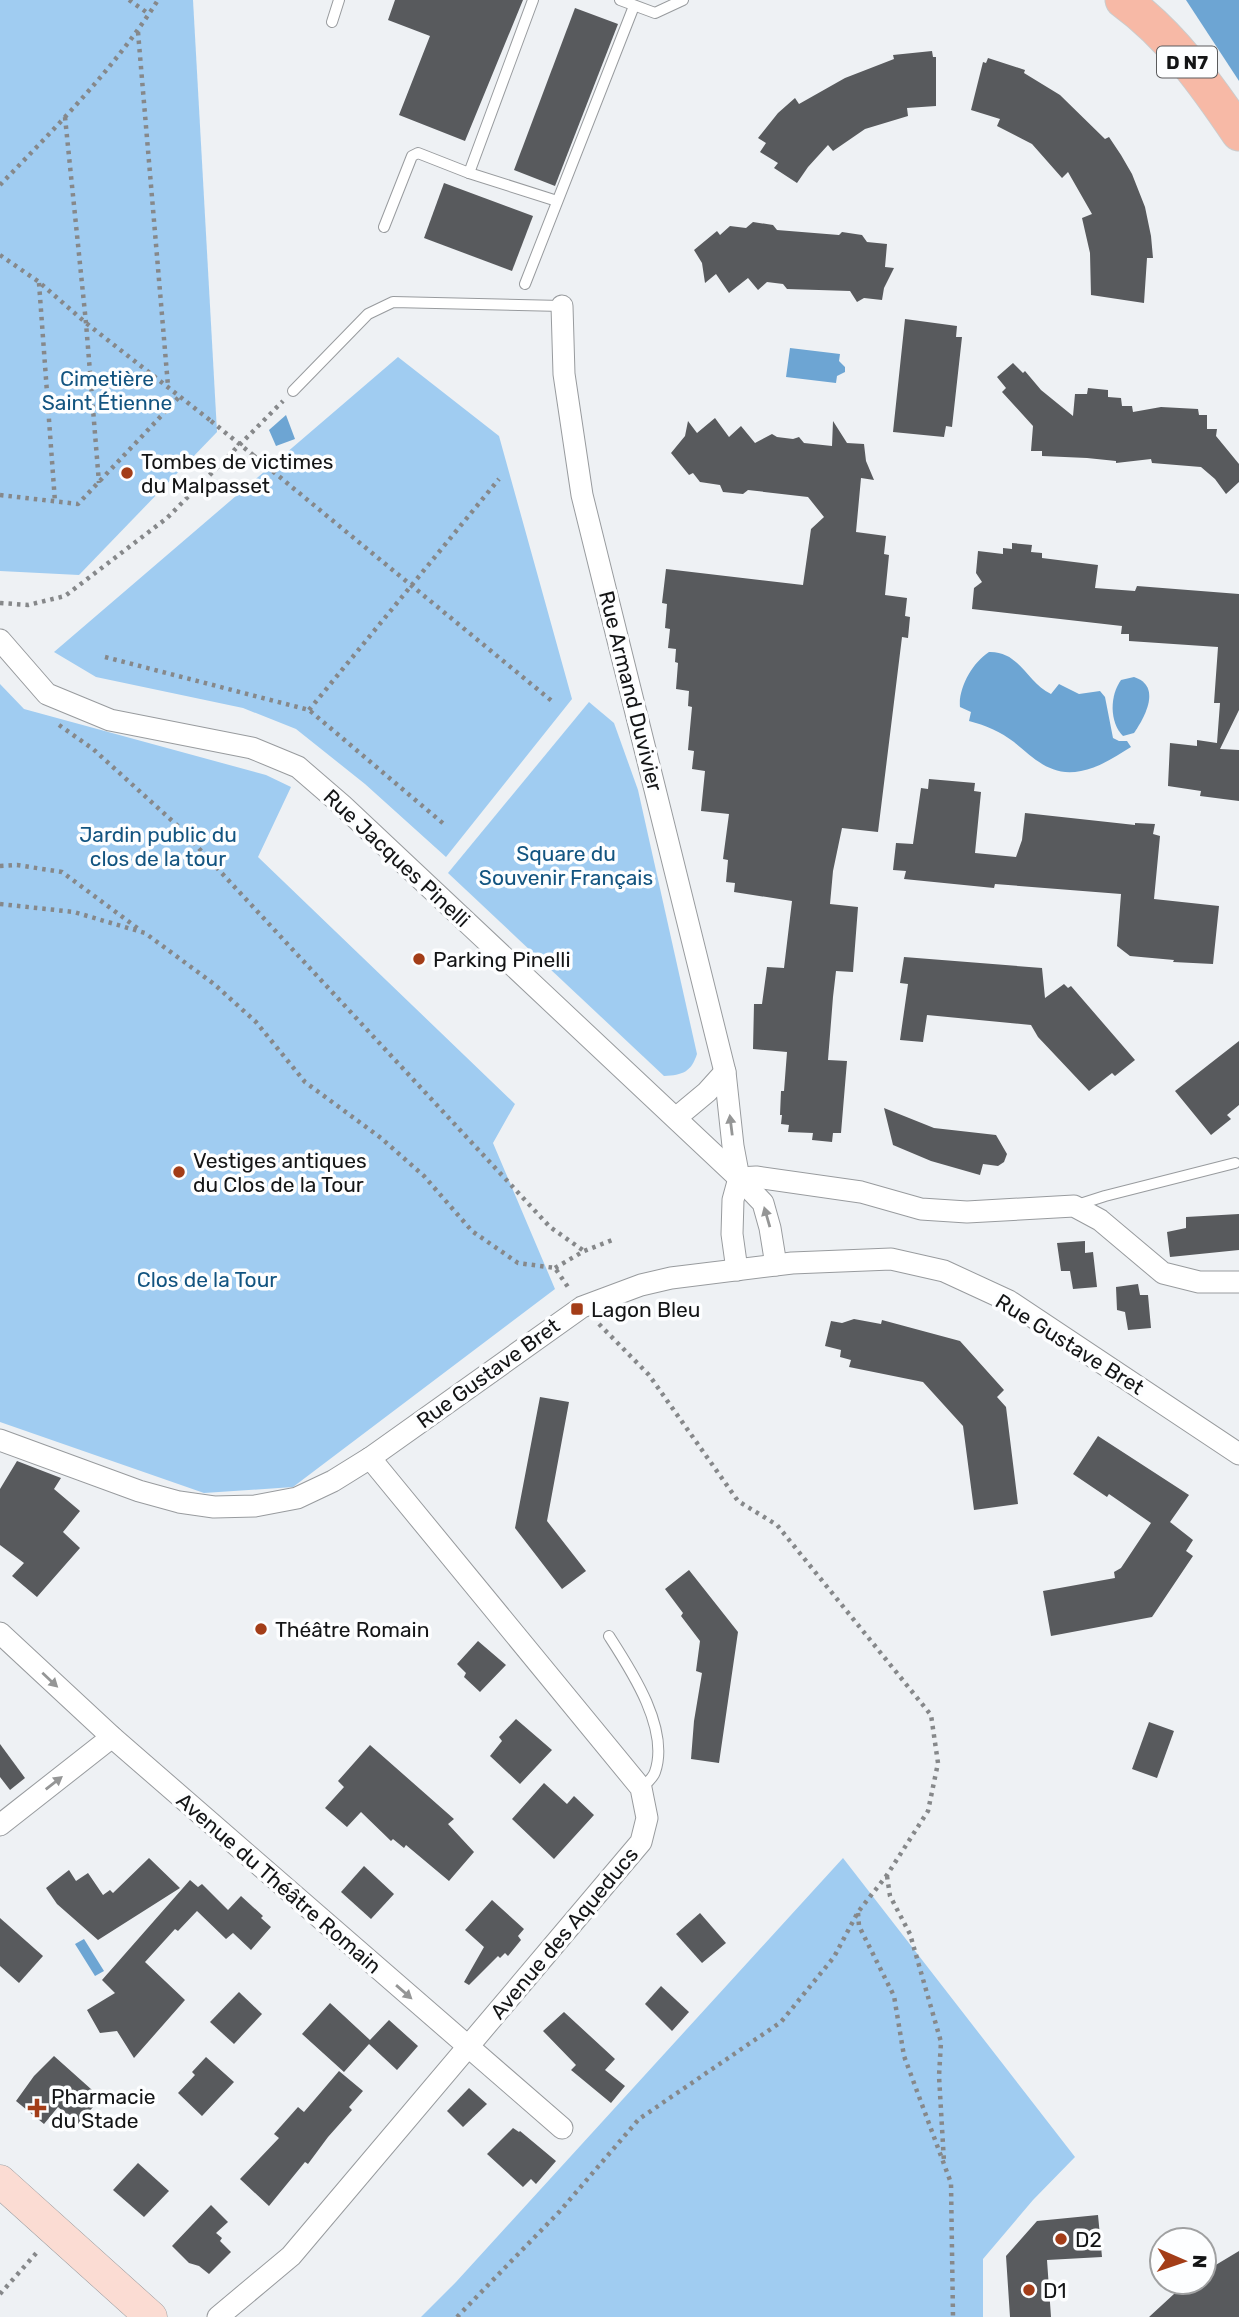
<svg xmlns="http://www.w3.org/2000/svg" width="1239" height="2317" font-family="Rubik,sans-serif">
	<rect width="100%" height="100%" fill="#eef1f4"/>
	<g fill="#a0ccf1">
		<polygon points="0,0 193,0 217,432 79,575 0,571"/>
		<polygon points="398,357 499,436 572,699 446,857 365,784 296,729 243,708 96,677 54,652"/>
		<polygon points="0,684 24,709 266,775 291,787 258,857 515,1104 493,1143 555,1289 293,1487 204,1493 0,1422"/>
		<path d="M589 702 614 723 638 790 697 1054C691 1072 683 1075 664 1076L448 873Z"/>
		<polygon points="843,1858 1075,2157 1033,2200 983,2259 983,2317 421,2317 456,2282"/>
	</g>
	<g fill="#6da5d3">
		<polygon points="1186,0 1239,0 1239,81"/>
		<polygon points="790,348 840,354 839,361 845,367 845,372 837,376 836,383 786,377"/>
		<polygon points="286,415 295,439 276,446 269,430"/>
		<path d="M989 652C1020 651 1027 683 1051 694L1059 684 1079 694 1100 691 1105 697 1113 738 1119 741H1127L1131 747C1116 756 1099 768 1081 771 1051 777 1035 759 1014 742 1001 732 985 725 969 721L971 712 960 707C958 688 973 662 989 652Z"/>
		<path d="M1134 677C1162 686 1145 717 1134 733L1123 736C1109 722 1110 695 1121 680Z"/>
		<polygon points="84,1939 104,1971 95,1976 75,1944"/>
	</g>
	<g fill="#585a5d">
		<polygon points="395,0 523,0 465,141 399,115 430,36 388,20"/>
		<polygon points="575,8 618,24 555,186 514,170"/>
		<polygon points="932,51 933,57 936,57 936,106 907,108 908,116 865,129 833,151 828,145 808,167 797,183 774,168 778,163 760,152 766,143 758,138 778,113 795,98 799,104 845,78 894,59 893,55"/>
		<polygon points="988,58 1025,70 1024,73 1060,95 1105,139 1109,137 1121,155 1132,174 1145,207 1151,236 1153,258 1147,258 1144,303 1091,295 1090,253 1082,218 1092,214 1068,172 1062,178 1032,144 997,126 1000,119 971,110 983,62 986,63"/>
		<polygon points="444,183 533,216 512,271 424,238"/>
		<polygon points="753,222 773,225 777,230 839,235 842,232 862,235 867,242 887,244 885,267 894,268 884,288 882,300 864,298 857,302 850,291 787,289 783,284 767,282 758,290 748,278 729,293 716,274 705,283 702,263 694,250 717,231 720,235 730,226 746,228"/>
		<polygon points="905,319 957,326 956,337 962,337 952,427 946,426 944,437 893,432"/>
		<polygon points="1013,363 1023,373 1025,371 1041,390 1073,416 1075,394 1087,394 1088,388 1108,390 1108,397 1121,398 1122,406 1132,406 1133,412 1161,407 1198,409 1199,415 1207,415 1207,429 1217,429 1216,436 1239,464 1239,482 1226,494 1215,479 1201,467 1152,463 1151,459 1116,463 1116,461 1087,458 1042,456 1042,451 1031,451 1033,426 1002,392 1006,388 997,377"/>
		<polygon points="715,418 729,437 741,426 755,443 772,434 777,437 793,439 799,437 804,443 832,446 833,421 847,443 864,444 866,461 874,480 861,478 856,532 886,536 884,554 889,555 885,595 907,598 905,616 910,617 908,638 902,637 878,832 842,828 833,871 830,904 858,907 853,972 836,971 833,997 828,1060 847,1061 841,1133 833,1133 832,1142 812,1140 813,1133 788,1132 789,1125 781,1124 782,1115 780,1115 781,1091 784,1091 787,1052 753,1049 754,1004 762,1004 767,967 784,968 792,901 734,892 735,883 726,882 728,860 723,859 729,814 701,811 705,771 692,769 694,751 688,750 692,707 688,706 689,691 676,689 678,663 675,662 676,649 668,648 670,629 665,628 667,604 662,603 666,569 803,585 811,529 824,517 808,497 748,490 743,494 723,492 720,485 700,482 693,473 689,475 671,453 685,436 688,421 697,433"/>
		<polygon points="1012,543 1032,545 1031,552 1042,553 1042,558 1098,565 1095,588 1135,591 1137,586 1239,594 1239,710 1220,749 1239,750 1239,801 1200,796 1201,791 1168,786 1170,743 1197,746 1197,740 1217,743 1220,703 1214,703 1218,647 1129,641 1129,634 1121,634 1122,626 972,609 974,588 982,582 976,573 978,551 1003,554 1003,548 1012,549"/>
		<polygon points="929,779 975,783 974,791 981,792 975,853 1016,857 1022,840 1025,813 1135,825 1135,823 1155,824 1153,834 1160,836 1154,899 1219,906 1213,964 1173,962 1174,960 1130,956 1117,946 1121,894 995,884 994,888 904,879 906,871 893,870 896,843 913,844 921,788 928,789"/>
		<polygon points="904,957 1042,968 1045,998 1064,984 1068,988 1071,986 1135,1060 1115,1076 1112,1073 1089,1091 1038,1037 1031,1025 927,1015 923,1042 900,1040 908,984 900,983"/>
		<polygon points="1239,1041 1239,1105 1227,1115 1231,1119 1211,1135 1175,1091"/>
		<polygon points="884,1108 934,1128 996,1135 1007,1154 1004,1162 998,1166 983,1164 980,1175 931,1161 893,1145"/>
		<polygon points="1239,1214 1239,1250 1170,1257 1167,1232 1186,1228 1186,1217"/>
		<polygon points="1085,1241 1085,1253 1093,1252 1097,1287 1073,1289 1070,1271 1061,1271 1057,1243"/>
		<polygon points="1138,1284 1140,1295 1148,1295 1151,1328 1128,1330 1125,1312 1117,1310 1116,1287"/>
		<polygon points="854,1319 881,1324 882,1320 960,1341 1004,1390 997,1397 1006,1407 1018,1504 974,1510 963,1426 923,1382 849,1367 851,1360 840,1357 841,1350 825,1346 831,1321 842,1323"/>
		<polygon points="540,1397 569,1402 547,1521 586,1571 562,1589 515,1528"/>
		<polygon points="1098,1436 1189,1495 1170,1522 1193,1540 1186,1551 1193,1556 1152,1617 1051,1636 1043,1591 1115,1578 1114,1572 1121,1568 1151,1523 1109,1494 1107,1497 1073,1474"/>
		<polygon points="17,1461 61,1478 54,1489 80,1511 63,1532 80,1548 37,1597 12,1576 24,1563 0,1545 0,1489"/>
		<polygon points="689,1570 738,1632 719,1763 691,1759 694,1721 702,1673 696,1671 700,1641 681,1616 683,1613 665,1589"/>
		<polygon points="478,1641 506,1665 480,1692 464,1677 466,1673 457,1664"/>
		<polygon points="516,1719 552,1750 520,1784 490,1756 502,1741 499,1737"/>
		<polygon points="1149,1722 1174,1731 1157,1778 1132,1769"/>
		<polygon points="0,1744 25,1778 10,1790 0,1777"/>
		<polygon points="370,1745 454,1819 448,1824 474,1852 449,1881 406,1845 404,1848 393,1839 391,1841 361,1812 347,1827 325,1808 344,1787 338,1781"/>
		<polygon points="544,1783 567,1804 574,1796 594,1815 554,1859 512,1819"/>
		<polygon points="149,1858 180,1888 98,1940 57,1904 46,1888 69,1870 76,1881 88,1873 103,1895 110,1890 113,1893"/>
		<polygon points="364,1866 394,1894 371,1919 341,1892"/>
		<polygon points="190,1880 198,1887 202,1884 228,1910 241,1896 263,1916 261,1918 271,1927 251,1950 233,1933 226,1939 197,1911 178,1931 175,1929 145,1962 185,2000 134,2058 117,2031 100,2033 87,2010 115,1993 102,1980"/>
		<polygon points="492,1900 524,1929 518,1936 521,1940 508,1956 505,1953 500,1958 498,1956 469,1985 464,1982 484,1947 465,1930"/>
		<polygon points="700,1913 726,1943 702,1963 676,1934"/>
		<polygon points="0,1918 43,1956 19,1983 0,1966"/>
		<polygon points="661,1986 689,2012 672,2031 645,2004"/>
		<polygon points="239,1992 262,2014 234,2044 210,2022"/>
		<polygon points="330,2003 370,2040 389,2020 418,2046 397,2070 369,2044 344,2072 302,2034"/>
		<polygon points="564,2012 615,2059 605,2070 625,2086 611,2103 571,2070 576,2065 543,2031"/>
		<polygon points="54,2056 101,2098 78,2124 58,2107 44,2124 16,2101 34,2076"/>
		<polygon points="206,2057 234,2082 202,2116 178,2093 195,2075 192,2072"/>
		<polygon points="339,2071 363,2091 349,2107 352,2110 328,2137 308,2164 305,2162 269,2206 240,2179 279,2138 274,2134 298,2107 304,2112"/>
		<polygon points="469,2088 487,2104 463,2127 447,2111"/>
		<polygon points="513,2128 519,2132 520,2131 556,2161 536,2184 531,2179 523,2187 487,2154"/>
		<polygon points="138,2163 169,2191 144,2217 113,2190"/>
		<polygon points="211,2205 228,2222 216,2233 222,2238 220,2241 231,2252 209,2274 199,2266 189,2263 172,2246"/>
		<polygon points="1098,2215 1102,2257 1047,2260 1051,2317 1010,2317 1006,2256 1037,2221"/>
		<polygon points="1239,2251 1239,2317 1149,2317 1187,2282 1204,2282 1204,2272"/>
	</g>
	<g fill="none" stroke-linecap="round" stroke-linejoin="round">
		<defs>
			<g id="lane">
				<polyline points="620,0 655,13 683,0"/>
				<polyline points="332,22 339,0"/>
				<polyline points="469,173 533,0"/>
				<polyline points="384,227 412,156 418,153 469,173 557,201"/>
				<polyline points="525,284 634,6"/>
				<polyline points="293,391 368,314 393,302 562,306"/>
				<polyline points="1077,1205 1105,1196 1235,1163"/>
				<path d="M609 1636C631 1670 670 1729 655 1772 653 1778 646 1784 641 1788"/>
			</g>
			<g id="street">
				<polyline points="562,306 564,374 582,495 725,1072 733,1146 739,1178 733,1200 732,1234 737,1270"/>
				<polyline points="0,640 47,694 110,720 252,748 298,767 342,805 739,1178 763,1203 770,1228 776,1265"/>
				<polyline points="677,1117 707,1092 725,1072"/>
				<polyline points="739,1178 756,1177 861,1192 921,1209 967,1212 1074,1206 1100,1220 1163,1273 1199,1282 1239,1282"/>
				<polyline points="0,1440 139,1491 179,1502 214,1507 255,1506 297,1498 333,1481 370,1458 582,1307 641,1285 671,1278 792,1263 891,1259 944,1271 1009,1301 1239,1454"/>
				<polyline points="0,1633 112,1737 562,2128"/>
				<polyline points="0,1825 112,1737"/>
				<polyline points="218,2317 291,2256 641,1842 647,1818 641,1788 370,1458"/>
			</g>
			<polyline id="secondary" points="0,2181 151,2317"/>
			<path id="primary" d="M1123 0C1171 35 1206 84 1239 133"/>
		</defs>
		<use href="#lane" stroke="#989b9e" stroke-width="12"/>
		<use href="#street" stroke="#989b9e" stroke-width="23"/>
		<use href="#secondary" stroke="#989b9e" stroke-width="33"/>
		<use href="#primary" stroke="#cbcccc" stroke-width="37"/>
		<g stroke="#86888a" stroke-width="4.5" stroke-dasharray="3.5 5" stroke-linecap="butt">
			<polyline points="129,0 149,14"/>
			<polyline points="138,32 168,386"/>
			<polyline points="65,117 86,323 99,483"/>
			<path d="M0 185C56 127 115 68 158 0"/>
			<polyline points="0,255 39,282 86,323 211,421"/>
			<polyline points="39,283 55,502"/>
			<polyline points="253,455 553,702"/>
			<polyline points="0,495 78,504 180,396"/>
			<polyline points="0,603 28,605 65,596 167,518 283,401"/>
			<polyline points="105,657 309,710 445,825"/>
			<polyline points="309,710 499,479"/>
			<polyline points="59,725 93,749 179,827 550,1227 584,1251"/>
			<polyline points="0,866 17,865 62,872 140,930"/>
			<polyline points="0,904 74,912 145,933 214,984 256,1022 305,1082 381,1138 424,1176 472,1231 518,1263 555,1268 570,1290"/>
			<polyline points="555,1268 584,1251 615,1239"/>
			<polyline points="887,1876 890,1896 910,1934 941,2042 939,2076 944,2162"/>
			<polyline points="858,1913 859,1926 894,1996 904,2056 951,2183 953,2317"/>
			<polyline points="0,2294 39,2250"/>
			<polyline points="457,2317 560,2211 639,2119 781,2022 834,1957 858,1912 887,1875 928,1811 938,1763 931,1715 777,1525 738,1501 649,1375 598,1323"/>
		</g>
		<use href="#lane" stroke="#fff" stroke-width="10"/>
		<use href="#street" stroke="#fff" stroke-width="21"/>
		<use href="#secondary" stroke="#fbdcd3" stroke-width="32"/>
		<use href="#primary" stroke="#f7b9a6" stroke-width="35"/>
		<polyline stroke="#86888a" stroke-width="4.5" stroke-dasharray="3.5 5" stroke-linecap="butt" points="211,421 253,455"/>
	</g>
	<defs><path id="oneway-solid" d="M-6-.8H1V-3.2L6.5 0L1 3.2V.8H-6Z" transform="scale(1.75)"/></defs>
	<g fill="#959696">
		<use href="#oneway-solid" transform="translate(731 1125) rotate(-97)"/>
		<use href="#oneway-solid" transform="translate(767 1217) rotate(-106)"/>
		<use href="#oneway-solid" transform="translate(50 1680) rotate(43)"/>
		<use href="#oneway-solid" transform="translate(54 1783) rotate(-38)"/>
		<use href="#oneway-solid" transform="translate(404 1992) rotate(41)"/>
	</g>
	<g fill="#a33d18" stroke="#fdfeff" stroke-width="2.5">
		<circle cx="127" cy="473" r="7"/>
		<circle cx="419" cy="959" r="7"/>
		<circle cx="179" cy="1172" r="7"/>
		<rect x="570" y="1302" width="14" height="14" rx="3.5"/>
		<circle cx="261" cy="1629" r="7"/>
		<path d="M33.5 2097.5h7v7h7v7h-7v7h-7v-7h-7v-7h7z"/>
		<circle cx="1061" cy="2239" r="7"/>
		<circle cx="1029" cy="2290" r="7"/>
	</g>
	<g text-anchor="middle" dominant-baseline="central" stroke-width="7" stroke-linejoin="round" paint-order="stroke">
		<rect fill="#fdfeff" stroke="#5a5b5c" stroke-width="2" x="1157" y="46.5" width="60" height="31" rx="5"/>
		<g font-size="19" font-weight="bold" fill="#141516">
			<text x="1187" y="62">D N7</text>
		</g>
		<g font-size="21" fill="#125480" stroke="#fdfeff">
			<text x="107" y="378">Cimetière<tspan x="107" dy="24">Saint Étienne</tspan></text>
			<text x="158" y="834">Jardin public du<tspan x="158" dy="24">clos de la tour</tspan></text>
			<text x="566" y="853">Square du<tspan x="566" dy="24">Souvenir Français</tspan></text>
			<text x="207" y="1279">Clos de la Tour</text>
		</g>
		<g font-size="21" fill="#141516" stroke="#fdfeff" text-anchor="start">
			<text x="141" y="461">Tombes de victimes<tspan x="141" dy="24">du Malpasset</tspan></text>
			<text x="433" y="959">Parking Pinelli</text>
			<text x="193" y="1160">Vestiges antiques<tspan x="193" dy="24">du Clos de la Tour</tspan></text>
			<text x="591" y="1309">Lagon Bleu</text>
			<text x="275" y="1629">Théâtre Romain</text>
			<text x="51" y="2096">Pharmacie<tspan x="51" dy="24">du Stade</tspan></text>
			<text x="1075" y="2239">D2</text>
			<text x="1043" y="2290">D1</text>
		</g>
		<g font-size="21" fill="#141516" stroke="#fdfeff">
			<text transform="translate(631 691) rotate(76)">Rue Armand Duvivier</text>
			<text transform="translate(397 858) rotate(43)">Rue Jacques Pinelli</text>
			<text transform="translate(1070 1344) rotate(32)">Rue Gustave Bret</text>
			<text transform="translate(488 1373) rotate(-36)">Rue Gustave Bret</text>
			<text transform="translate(279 1883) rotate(41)">Avenue du Théâtre Romain</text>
			<text transform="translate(564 1933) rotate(-50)">Avenue des Aqueducs</text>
		</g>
	</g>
	<g transform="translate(1183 2261) rotate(92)"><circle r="33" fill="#fdfeff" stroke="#a0a1a2" stroke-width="2"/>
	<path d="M0-5L12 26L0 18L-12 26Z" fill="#a33d18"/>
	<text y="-10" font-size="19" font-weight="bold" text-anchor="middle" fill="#141516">N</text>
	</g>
</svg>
